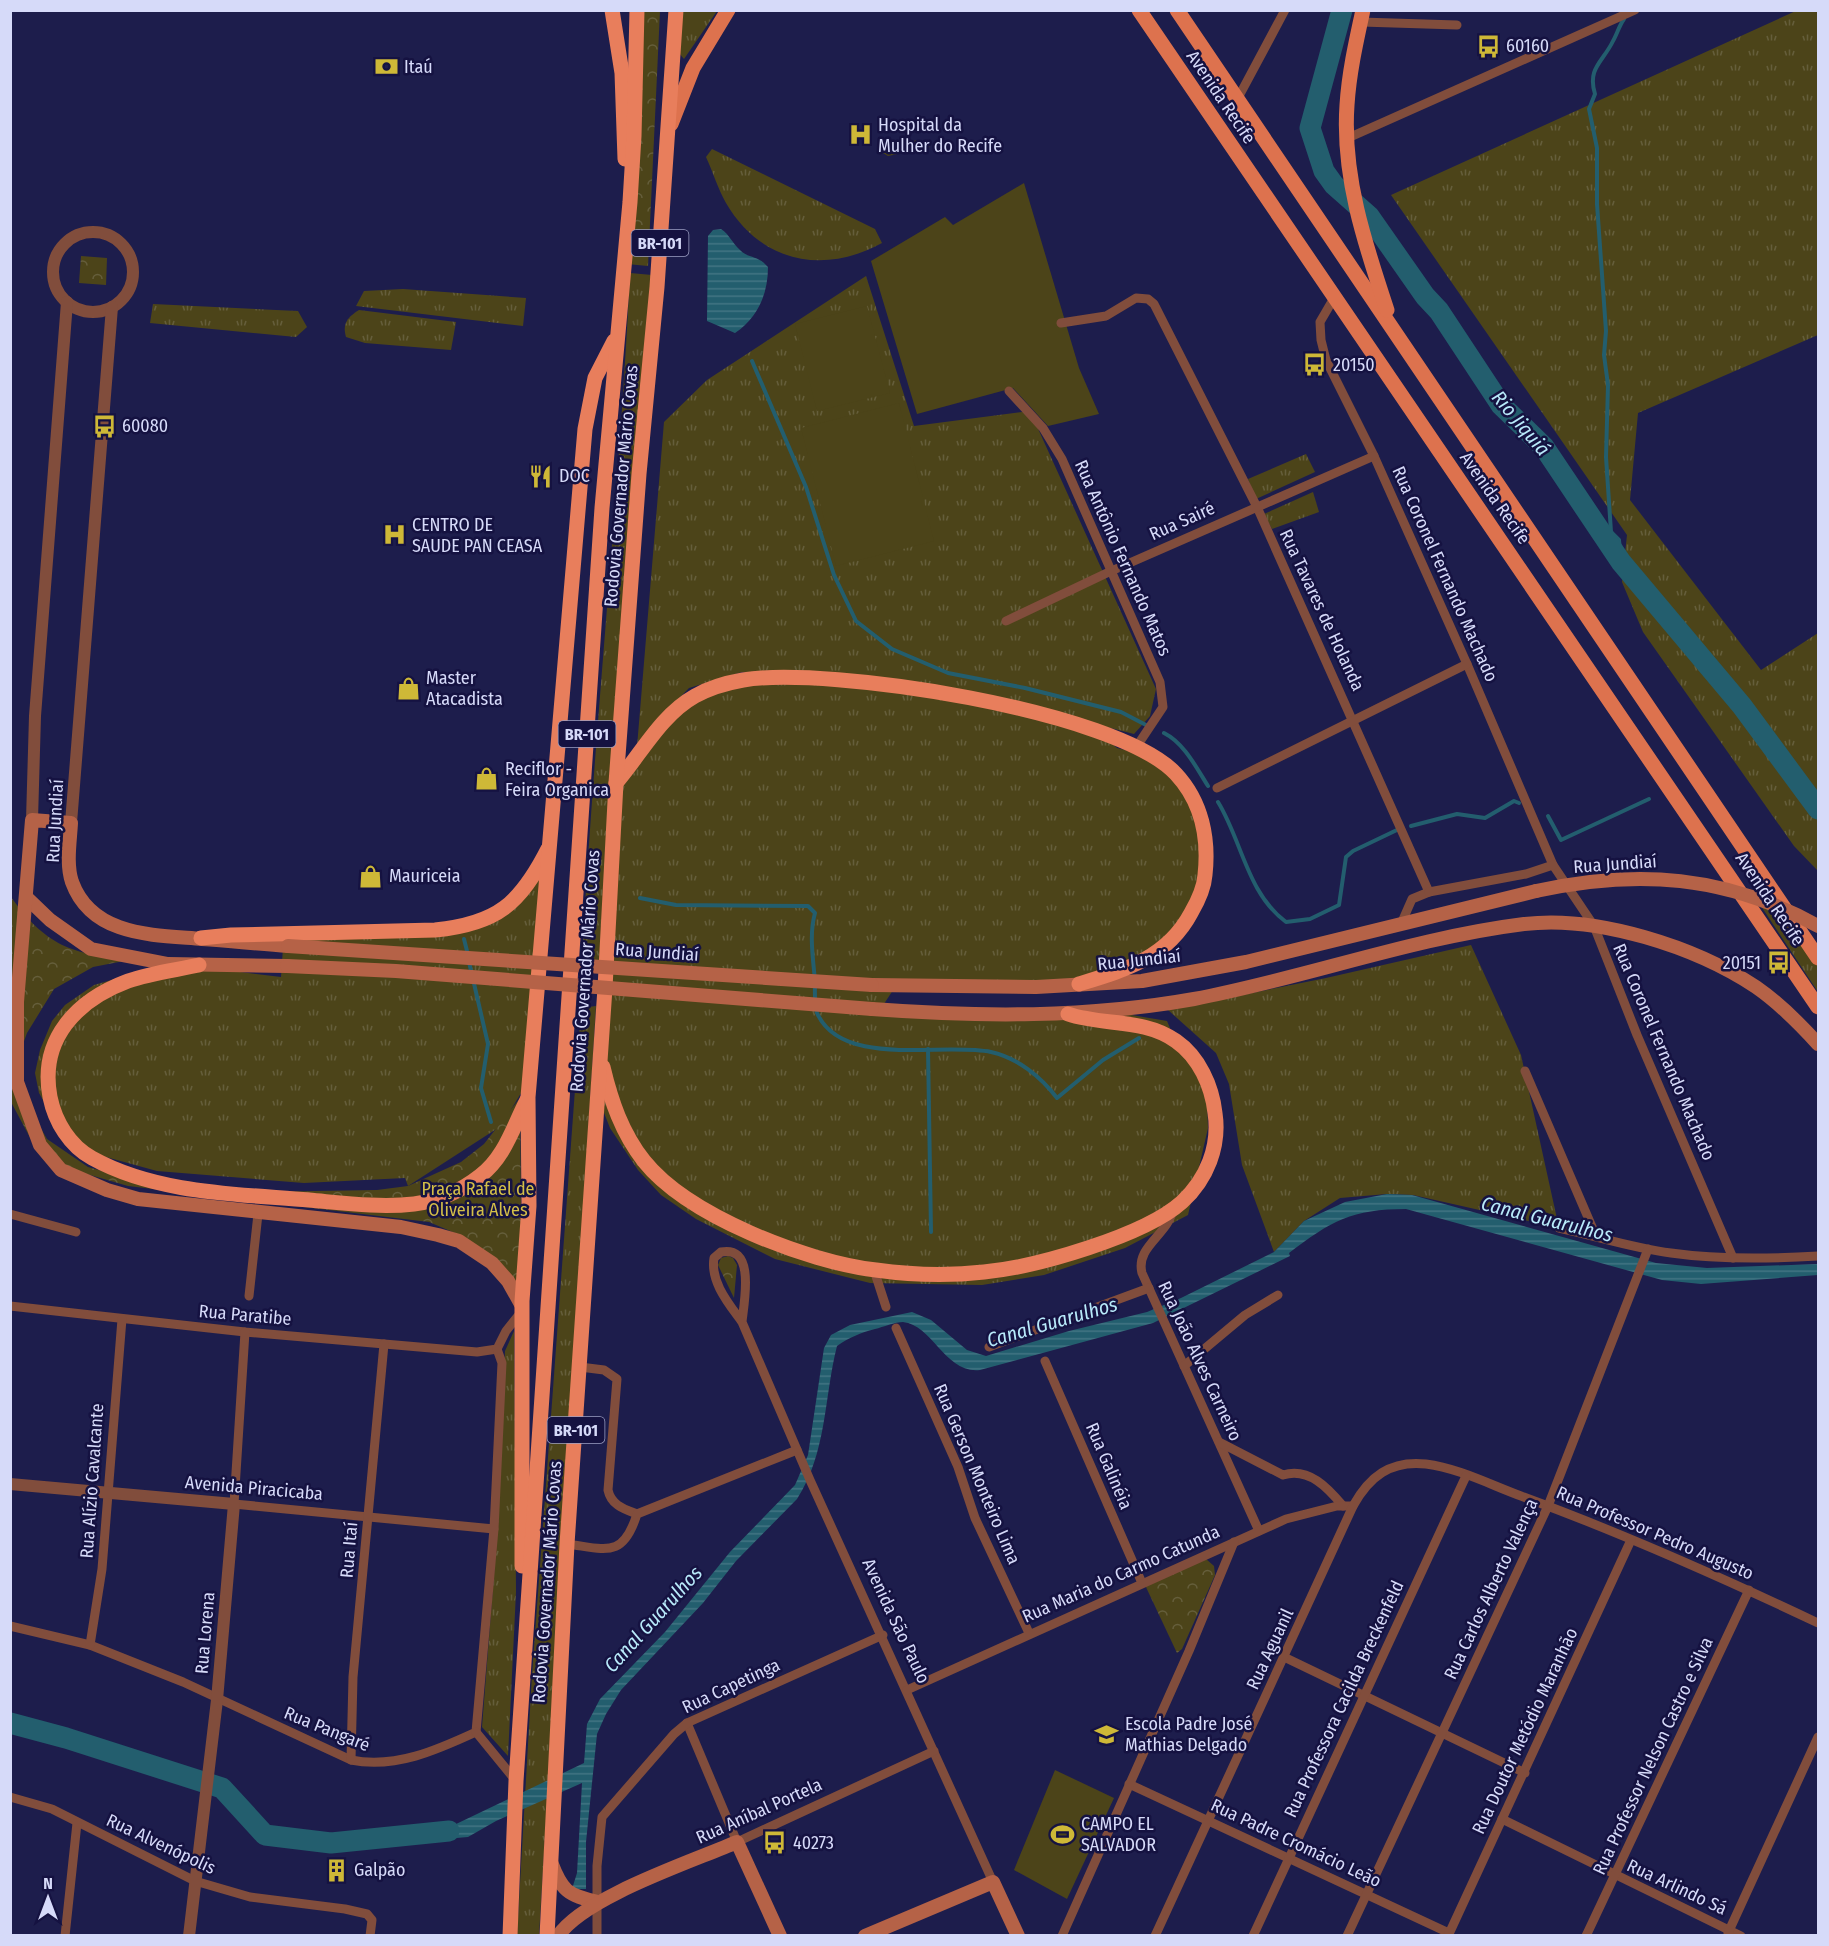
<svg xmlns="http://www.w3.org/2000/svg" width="1829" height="1946" font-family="'Fira Sans Condensed',sans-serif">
	<defs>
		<pattern id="grass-tufts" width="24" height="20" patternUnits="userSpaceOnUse" patternTransform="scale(1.5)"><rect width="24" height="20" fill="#4c4419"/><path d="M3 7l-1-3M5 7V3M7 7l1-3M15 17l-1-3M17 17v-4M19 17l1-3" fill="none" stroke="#655e3b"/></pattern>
		<pattern id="forest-crowns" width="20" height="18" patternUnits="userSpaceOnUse" patternTransform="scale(1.5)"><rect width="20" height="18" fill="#4c4419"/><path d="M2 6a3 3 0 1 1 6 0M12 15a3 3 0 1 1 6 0" fill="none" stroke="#655e3b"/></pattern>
		<pattern id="water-rules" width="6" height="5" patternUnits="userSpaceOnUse" patternTransform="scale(1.5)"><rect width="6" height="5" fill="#235e6e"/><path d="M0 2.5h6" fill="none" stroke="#427483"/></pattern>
	</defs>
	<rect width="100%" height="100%" fill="#1d1d4c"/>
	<g fill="url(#grass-tufts)">
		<polygon points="1798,10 1818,11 1818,335 1638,413 1630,500 1761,670 1818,633 1818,871 1794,846 1643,632 1622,582 1627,535 1391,195"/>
		<polygon points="672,11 717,11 684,59 669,41"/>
		<polygon points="917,140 930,147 888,156 880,151"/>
		<path d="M712 149 875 229 882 243C824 275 761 263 726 203 718 189 713 172 706 157Z"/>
		<path d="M630 273 652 275 601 961 582 959C594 730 619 502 630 273Z"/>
		<polygon points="866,276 914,426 1030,411 1156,689 1150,716 1134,734 957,689 821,674 742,672 689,688 654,724 637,747 664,422 707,380"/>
		<polygon points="403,289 526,298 523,326 356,306 364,291"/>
		<polygon points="153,304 298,311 307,327 296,337 150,323"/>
		<path d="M359 310 456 322 451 350 365 343 346 337C342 323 348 317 359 310Z"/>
		<polygon points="1306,454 1315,472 1256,499 1248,479"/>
		<polygon points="1313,492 1319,512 1272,529 1264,514"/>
		<polygon points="744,680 891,686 1099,732 1117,748 1157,758 1201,799 1204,884 1167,945 1078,983 895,987 882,1007 1108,1011 1167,1021 1178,1047 1202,1078 1207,1100 1208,1128 1188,1215 1125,1248 1044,1275 982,1285 870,1283 775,1259 696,1219 661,1195 638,1170 610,1128 597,1095 616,783 682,706"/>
		<polygon points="550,865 537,1067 501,1126 408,1186 405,1178 304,1183 157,1171 95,1154 53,1117 39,1093 35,1073 40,1050 52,1021 65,1005 94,985 132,974 217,969 281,977 284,933 470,930"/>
		<polygon points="1761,906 1788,918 1818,963 1818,992"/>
		<polygon points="1471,945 1521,1055 1559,1228 1413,1195 1387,1194 1340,1198 1304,1221 1274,1252 1242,1165 1229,1084 1216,1053 1168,1010 1326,978"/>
		<polygon points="596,1006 539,1935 517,1936 532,1675 581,1008"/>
		<polygon points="514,1331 516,1592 508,1756 482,1727 497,1536 505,1351"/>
	</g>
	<g fill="url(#forest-crowns)">
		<polygon points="639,11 660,11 648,266 627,264"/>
		<polygon points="81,256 107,258 106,285 79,283"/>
		<path d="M11 897C46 946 72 954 129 960L93 967 54 989 27 1033 19 1055 24 1099 47 1139 88 1167 123 1177 247 1192 377 1190 408 1186 461 1162 484 1144 520 1098 522 1301 462 1236 429 1222 128 1186 66 1168 34 1145 11 1102Z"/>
		<polygon points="728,1256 733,1258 737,1265 734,1298 718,1265 721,1258"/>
		<polygon points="1206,1559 1214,1566 1215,1575 1182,1649 1177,1653 1145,1585"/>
	</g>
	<g fill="#4c4419">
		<polygon points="1024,183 1079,368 1099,414 1048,426 1013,388 917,414 871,261 945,217 953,225"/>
		<polygon points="867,306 890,393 817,411 795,324"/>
		<polygon points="899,403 934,541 836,566 801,428"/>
		<polygon points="1055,1770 1114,1798 1067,1899 1014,1870"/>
	</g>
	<g fill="url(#water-rules)">
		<path d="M721 229C730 235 732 243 740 250 749 259 758 255 768 267 768 294 758 317 735 333L707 321 708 236 713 230Z"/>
		<path d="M1387 1194 1412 1195 1656 1263 1707 1268 1818 1264V1275L1701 1284 1662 1280 1406 1209C1352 1209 1331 1221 1289 1253L1290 1256 1153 1323 980 1370C945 1374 933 1325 903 1322 895 1322 883 1327 875 1329 860 1333 850 1337 837 1346 824 1397 827 1453 797 1499L736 1561 703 1603 621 1690 606 1714 597 1734 586 1842V1889H572L577 1873 582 1783 496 1821 468 1837 421 1841 423 1830 454 1825 584 1763 587 1724 600 1699 665 1632 730 1552 795 1485 808 1455 824 1348 831 1335 850 1325 912 1312 931 1320 967 1350 986 1356 1069 1331 1147 1312 1181 1298 1274 1252 1304 1221 1345 1202Z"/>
	</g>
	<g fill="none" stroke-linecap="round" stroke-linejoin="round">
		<g stroke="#235e6e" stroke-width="4">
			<polyline points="752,361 806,487 834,575 856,621 892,649 948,673 1025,688 1121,712 1146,725"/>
			<path d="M1621 562 1619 540 1611 532 1606 457 1608 385 1604 355 1606 331 1597 204V148L1589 109 1595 94C1587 68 1603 62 1613 41 1617 34 1619 26 1624 19"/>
			<path d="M1164 733C1184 743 1196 767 1208 786"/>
			<path d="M1218 802C1242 841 1247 893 1286 922L1310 919 1339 905 1346 857 1353 851 1399 829"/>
			<polyline points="1548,816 1561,840 1649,799"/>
			<polyline points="1411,826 1457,814 1485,818 1514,801 1519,803"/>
			<path d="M640 898 676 905 808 906 815 913C809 934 813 958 815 981 815 990 814 1004 817 1013 842 1069 942 1042 991 1052 1018 1058 1041 1077 1057 1098L1103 1060 1139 1038"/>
			<polyline points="464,939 468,955"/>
			<polyline points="469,962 488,1044 481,1088 491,1122"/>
			<polyline points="928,1049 931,1232"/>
		</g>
		<g stroke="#235e6e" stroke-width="21">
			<polyline points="1342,10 1310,128 1324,171 1334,185 1369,216 1425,296 1439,311 1501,405 1544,447 1621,562 1742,706 1818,809"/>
			<polyline points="10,1723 66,1738 222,1788 265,1835 331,1843 449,1831"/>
		</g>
		<g stroke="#814d3c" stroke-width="9">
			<polyline points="1361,22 1457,25"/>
			<polyline points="1238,98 1285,10"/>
			<polyline points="1348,138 1635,10"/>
			<polyline points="1334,298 1320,322 1321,340 1326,360 1374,456 1467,664 1553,865 1594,926 1637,1035 1733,1258"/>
			<polyline points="1061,323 1106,316 1136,298 1148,299 1154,304 1257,507 1429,892 1412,899 1401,924"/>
			<polyline points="1009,391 1043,428 1062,459 1160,682 1163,707 1137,746"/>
			<polyline points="1006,621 1109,572 1374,456"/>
			<polyline points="1217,788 1467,664"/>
			<polyline points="1429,892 1526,874 1553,865"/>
			<polyline points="1525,1071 1596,1236"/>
			<path d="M1173 1208C1170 1234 1135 1246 1142 1273L1259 1531"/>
			<polyline points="10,1214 76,1232"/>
			<path d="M1559 1228C1596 1236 1633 1248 1671 1253 1720 1260 1769 1259 1818 1256"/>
			<polyline points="874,1270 886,1307"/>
			<polyline points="249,1296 258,1214"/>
			<polyline points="10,1306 245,1332 477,1352 497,1349 506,1331 522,1311"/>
			<path d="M742 1322C744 1302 756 1245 721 1252L714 1258C710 1282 729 1304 742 1322L810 1480 993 1882"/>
			<polyline points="896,1328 958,1467 975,1518 1029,1633"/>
			<polyline points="245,1332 234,1504 494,1529"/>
			<polyline points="989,1347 1149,1288"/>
			<polyline points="1045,1361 1142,1583"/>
			<polyline points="1184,1366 1245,1315 1278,1295"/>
			<path d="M580 1367 604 1370 617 1379 608 1490C611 1505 624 1509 637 1514"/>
			<path d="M1219 1442 1283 1475C1309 1467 1328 1488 1343 1506"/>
			<path d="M567 1544C606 1549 623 1559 637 1514L797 1450"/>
			<path d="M10 1626 90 1645 183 1682 351 1760C395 1769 437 1750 476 1732L494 1529 502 1363 497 1349"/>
			<polyline points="90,1645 102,1569 122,1319"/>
			<polyline points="1284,1657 1525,1773"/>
			<polyline points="907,1690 1286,1519 1337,1506 1353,1506"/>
			<polyline points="687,1723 737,1842 934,1751"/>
			<polyline points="476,1732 516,1781"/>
			<polyline points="351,1760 353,1677 384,1344"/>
			<polyline points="1129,1784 1449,1933"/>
			<polyline points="10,1797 52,1809 195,1881 250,1897 345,1909 367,1914 372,1920 370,1936"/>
			<polyline points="1502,1819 1741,1936"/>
			<polyline points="1728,1933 1818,1737"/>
			<polyline points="65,1936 77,1823"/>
			<polyline points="597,1936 597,1866 602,1817 674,1734 687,1723 883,1635"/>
			<polyline points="1062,1936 1189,1651 1234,1542"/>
			<path d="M1155 1936 1353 1506C1369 1477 1390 1460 1426 1464 1458 1468 1491 1485 1521 1496 1622 1533 1721 1577 1818 1623"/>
			<polyline points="1253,1936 1466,1476"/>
			<polyline points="1347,1936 1548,1506 1648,1249"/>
			<polyline points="1448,1936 1631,1540"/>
			<polyline points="1586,1936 1749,1590"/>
		</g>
		<g stroke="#814d3c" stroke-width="12">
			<circle cx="93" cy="272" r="40"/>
			<polyline points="32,820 35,716 67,302"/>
			<polyline points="71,823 112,307"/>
			<polyline points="10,1484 234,1504 217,1700 189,1936"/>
		</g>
		<g stroke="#b56247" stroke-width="14">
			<polyline points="26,897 50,920 91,949 168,964 287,966"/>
			<path d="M288 946C259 944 231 941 202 939 155 935 92 937 72 882 66 864 70 842 71 823L32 820 17 1002V1082L40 1145 61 1170 107 1190 138 1199 401 1227 438 1235 459 1241 492 1263 508 1281 522 1306"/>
			<polyline points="872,985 1036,987 1142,981 1246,962 1536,891"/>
			<path d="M872 1009C979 1017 1088 1018 1194 999 1305 978 1412 938 1524 924 1597 915 1696 947 1756 987 1779 1003 1799 1023 1818 1044"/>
			<path d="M551 1862C562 1891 567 1895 598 1902"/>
			<path d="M558 1936C584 1897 691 1862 737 1842L780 1936"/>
			<polyline points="865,1936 993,1882 1018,1936"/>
		</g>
		<g stroke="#dd724e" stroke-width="15">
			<polyline points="1139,10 1818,1007"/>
			<polyline points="1177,10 1818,958"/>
			<path d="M1363 10C1356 42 1349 73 1347 105 1342 176 1365 244 1387 310"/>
			<polyline points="671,124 693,68 728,10"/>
		</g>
		<g stroke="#e87e5c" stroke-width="15">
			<polyline points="612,10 622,73 625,159"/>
			<path d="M616 783C641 754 661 715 695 696 709 688 726 683 743 680 828 666 1117 710 1176 774 1202 802 1209 839 1205 875 1204 889 1198 901 1191 913 1167 958 1125 970 1079 984"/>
			<path d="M201 938 231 935 435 930C497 924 520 904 548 849"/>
			<path d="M199 965C176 970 150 973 128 981 77 1000 39 1039 50 1097 55 1122 70 1146 92 1158 157 1194 238 1194 309 1200 343 1203 380 1208 414 1204 437 1201 461 1191 480 1176 505 1157 513 1127 527 1100"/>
			<path d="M603 1067C611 1101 622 1133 644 1161 688 1216 807 1262 876 1270 912 1275 949 1276 984 1272 1036 1267 1144 1236 1182 1202 1207 1179 1220 1146 1215 1113 1212 1086 1199 1057 1176 1041 1144 1018 1103 1026 1068 1014"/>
			<polyline points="522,1566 522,1301 529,1206 528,1097 585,429 595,378 614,341"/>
			<polyline points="510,1936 516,1781 602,508 630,202 634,136 637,10"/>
			<polyline points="547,1936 567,1544 605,988 616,783 639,474 657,287 676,10"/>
		</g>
		<g stroke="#b56247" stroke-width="14">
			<path d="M1536 891C1637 869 1726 875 1818 926"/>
			<polyline points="288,946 872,985"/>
			<polyline points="287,966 396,971 872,1009"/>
		</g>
	</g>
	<defs>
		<symbol id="bus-bare" viewBox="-9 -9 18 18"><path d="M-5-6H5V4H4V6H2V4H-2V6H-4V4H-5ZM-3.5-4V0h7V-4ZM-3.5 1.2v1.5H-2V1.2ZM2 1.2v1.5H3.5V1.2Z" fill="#ceb837" stroke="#151241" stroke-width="2.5" paint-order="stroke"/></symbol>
		<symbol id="bank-bare" viewBox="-9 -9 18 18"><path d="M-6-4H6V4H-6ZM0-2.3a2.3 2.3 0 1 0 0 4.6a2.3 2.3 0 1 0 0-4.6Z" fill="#ceb837" stroke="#151241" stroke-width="2.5" paint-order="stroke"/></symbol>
		<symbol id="hospital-bare" viewBox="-9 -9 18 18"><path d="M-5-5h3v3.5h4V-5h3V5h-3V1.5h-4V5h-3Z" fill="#ceb837" stroke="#151241" stroke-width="2.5" paint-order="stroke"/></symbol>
		<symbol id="restaurant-bare" viewBox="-9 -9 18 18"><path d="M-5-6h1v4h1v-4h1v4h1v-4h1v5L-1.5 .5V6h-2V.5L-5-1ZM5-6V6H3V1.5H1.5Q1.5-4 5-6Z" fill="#ceb837" stroke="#151241" stroke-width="2.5" paint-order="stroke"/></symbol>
		<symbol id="shop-bare" viewBox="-9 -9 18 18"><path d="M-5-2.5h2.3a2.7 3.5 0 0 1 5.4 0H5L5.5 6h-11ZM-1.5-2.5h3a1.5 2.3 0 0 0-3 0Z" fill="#ceb837" stroke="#151241" stroke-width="2.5" paint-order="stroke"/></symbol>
		<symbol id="school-bare" viewBox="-9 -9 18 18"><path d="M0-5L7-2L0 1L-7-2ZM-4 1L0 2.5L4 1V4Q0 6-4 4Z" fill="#ceb837" stroke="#151241" stroke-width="2.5" paint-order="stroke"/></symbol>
		<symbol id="stadium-bare" viewBox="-9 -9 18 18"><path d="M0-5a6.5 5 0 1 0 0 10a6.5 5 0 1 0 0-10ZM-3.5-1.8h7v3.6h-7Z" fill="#ceb837" stroke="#151241" stroke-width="2.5" paint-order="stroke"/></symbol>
		<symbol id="building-bare" viewBox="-9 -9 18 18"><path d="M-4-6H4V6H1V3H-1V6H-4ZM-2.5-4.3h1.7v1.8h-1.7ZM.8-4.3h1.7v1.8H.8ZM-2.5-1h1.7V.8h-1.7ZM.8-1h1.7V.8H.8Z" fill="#ceb837" stroke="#151241" stroke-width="2.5" paint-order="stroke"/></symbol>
	</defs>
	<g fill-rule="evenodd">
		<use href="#bus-bare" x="1472" y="30" width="33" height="33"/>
		<use href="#bank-bare" x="370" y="50" width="33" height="33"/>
		<use href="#hospital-bare" x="844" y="118" width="33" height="33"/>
		<use href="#bus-bare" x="1298" y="348" width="33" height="33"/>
		<use href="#bus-bare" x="88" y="410" width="33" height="33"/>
		<use href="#restaurant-bare" x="524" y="460" width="33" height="33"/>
		<use href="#hospital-bare" x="378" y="518" width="33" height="33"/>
		<use href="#shop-bare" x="392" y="672" width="33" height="33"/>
		<use href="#shop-bare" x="470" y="762" width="33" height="33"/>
		<use href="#shop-bare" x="354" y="860" width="33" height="33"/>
		<use href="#bus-bare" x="1762" y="946" width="33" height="33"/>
		<use href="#school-bare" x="1090" y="1718" width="33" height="33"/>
		<use href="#stadium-bare" x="1046" y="1818" width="33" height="33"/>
		<use href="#bus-bare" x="758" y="1826" width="33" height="33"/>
		<use href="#building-bare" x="320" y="1854" width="33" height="33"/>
	</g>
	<g text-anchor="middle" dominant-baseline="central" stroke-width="5" stroke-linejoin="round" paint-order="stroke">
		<g fill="#151241" stroke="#9c9ec2" stroke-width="1.5">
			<rect x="631.5" y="230" width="57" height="26" rx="4.5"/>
			<rect x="558.5" y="721" width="57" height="26" rx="4.5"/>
			<rect x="547.5" y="1417" width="57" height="26" rx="4.5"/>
		</g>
		<g font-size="16" font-weight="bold" fill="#d6daf9">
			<text x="660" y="243">BR-101</text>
			<text x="587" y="734">BR-101</text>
			<text x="576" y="1430">BR-101</text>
		</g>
		<g font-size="18" fill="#d6daf9" stroke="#151241" text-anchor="start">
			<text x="1506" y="46">60160</text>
			<text x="404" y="67">Itaú</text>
			<text x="878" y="125">Hospital da<tspan x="878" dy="21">Mulher do Recife</tspan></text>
			<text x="1333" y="365">20150</text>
			<text x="122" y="426">60080</text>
			<text x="559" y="476">DOC</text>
			<text x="412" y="525">CENTRO DE<tspan x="412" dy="21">SAUDE PAN CEASA</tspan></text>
			<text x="426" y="678">Master<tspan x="426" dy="21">Atacadista</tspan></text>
			<text x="505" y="769">Reciflor -<tspan x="505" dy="21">Feira Organica</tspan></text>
			<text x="389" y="876">Mauriceia</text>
			<text x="1761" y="963" text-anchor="end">20151</text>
			<text x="1125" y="1724">Escola Padre José<tspan x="1125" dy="21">Mathias Delgado</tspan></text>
			<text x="1081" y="1824">CAMPO EL<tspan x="1081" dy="21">SALVADOR</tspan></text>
			<text x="793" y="1843">40273</text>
			<text x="354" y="1870">Galpão</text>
		</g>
		<g font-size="18" fill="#d6daf9" stroke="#151241">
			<text transform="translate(1221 97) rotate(56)">Avenida Recife</text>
			<text transform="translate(621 486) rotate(-85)">Rodovia Governador Mário Covas</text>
			<text transform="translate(1495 498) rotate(55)">Avenida Recife</text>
			<text transform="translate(1182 521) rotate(-24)">Rua Sairé</text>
			<text transform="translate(1123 558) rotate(66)">Rua Antônio Fernando Matos</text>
			<text transform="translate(1445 574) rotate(66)">Rua Coronel Fernando Machado</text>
			<text transform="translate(1322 610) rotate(65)">Rua Tavares de Holanda</text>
			<text transform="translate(55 821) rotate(-87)">Rua Jundiaí</text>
			<text transform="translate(1615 864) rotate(-4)">Rua Jundiaí</text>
			<text transform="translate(1770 899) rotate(56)">Avenida Recife</text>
			<text transform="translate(657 952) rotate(4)">Rua Jundiaí</text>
			<text transform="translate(1139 960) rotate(-6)">Rua Jundiaí</text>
			<text transform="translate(585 971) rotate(-86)">Rodovia Governador Mário Covas</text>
			<text transform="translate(1664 1052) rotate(67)">Rua Coronel Fernando Machado</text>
			<text transform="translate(245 1315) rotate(5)">Rua Paratibe</text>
			<text transform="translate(1200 1361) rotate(65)">Rua João Alves Carneiro</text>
			<text transform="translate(1109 1466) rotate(67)">Rua Galinéia</text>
			<text transform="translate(977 1474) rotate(67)">Rua Gerson Monteiro Lima</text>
			<text transform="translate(92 1481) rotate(-86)">Rua Alízio Cavalcante</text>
			<text transform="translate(254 1488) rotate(5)">Avenida Piracicaba</text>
			<text transform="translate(1655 1533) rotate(23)">Rua Professor Pedro Augusto</text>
			<text transform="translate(349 1550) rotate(-85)">Rua Itaí</text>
			<text transform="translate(1121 1574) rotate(-24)">Rua Maria do Carmo Catunda</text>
			<text transform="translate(547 1582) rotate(-86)">Rodovia Governador Mário Covas</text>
			<text transform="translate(1491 1589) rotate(-65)">Rua Carlos Alberto Valença</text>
			<text transform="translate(896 1621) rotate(65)">Avenida São Paulo</text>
			<text transform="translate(205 1633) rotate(-85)">Rua Lorena</text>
			<text transform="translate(1270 1649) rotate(-65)">Rua Aguanil</text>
			<text transform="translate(731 1686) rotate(-25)">Rua Capetinga</text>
			<text transform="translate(1344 1699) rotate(-65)">Rua Professora Cacilda Breckenfeld</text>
			<text transform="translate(327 1729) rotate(22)">Rua Pangaré</text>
			<text transform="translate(1525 1731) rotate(-65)">Rua Doutor Metódio Maranhão</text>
			<text transform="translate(1653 1756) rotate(-65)">Rua Professor Nelson Castro e Silva</text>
			<text transform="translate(759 1811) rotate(-24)">Rua Aníbal Portela</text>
			<text transform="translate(1296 1843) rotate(25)">Rua Padre Cromácio Leão</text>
			<text transform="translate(161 1844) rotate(25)">Rua Alvenópolis</text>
			<text transform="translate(1677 1887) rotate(25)">Rua Arlindo Sá</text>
		</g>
		<g font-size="18" fill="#d4bf48" stroke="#151241">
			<text x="478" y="1189">Praça Rafael de<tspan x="478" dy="21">Oliveira Alves</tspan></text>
		</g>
		<g font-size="20" font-style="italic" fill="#b8eafa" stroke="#151241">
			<text transform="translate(1521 423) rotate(50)">Rio Jiquiá</text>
			<text transform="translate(1547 1219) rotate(14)">Canal Guarulhos</text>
			<text transform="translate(1052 1322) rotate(-16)">Canal Guarulhos</text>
			<text transform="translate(653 1619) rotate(-48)">Canal Guarulhos</text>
		</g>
	</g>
	<rect width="1829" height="1946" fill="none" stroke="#d6daf9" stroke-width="24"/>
	<g transform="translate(48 1898)" stroke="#151241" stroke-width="4.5" paint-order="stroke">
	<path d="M0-4.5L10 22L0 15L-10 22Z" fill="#d6daf9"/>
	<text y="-9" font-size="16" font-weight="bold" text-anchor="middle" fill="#d6daf9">N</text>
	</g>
</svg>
